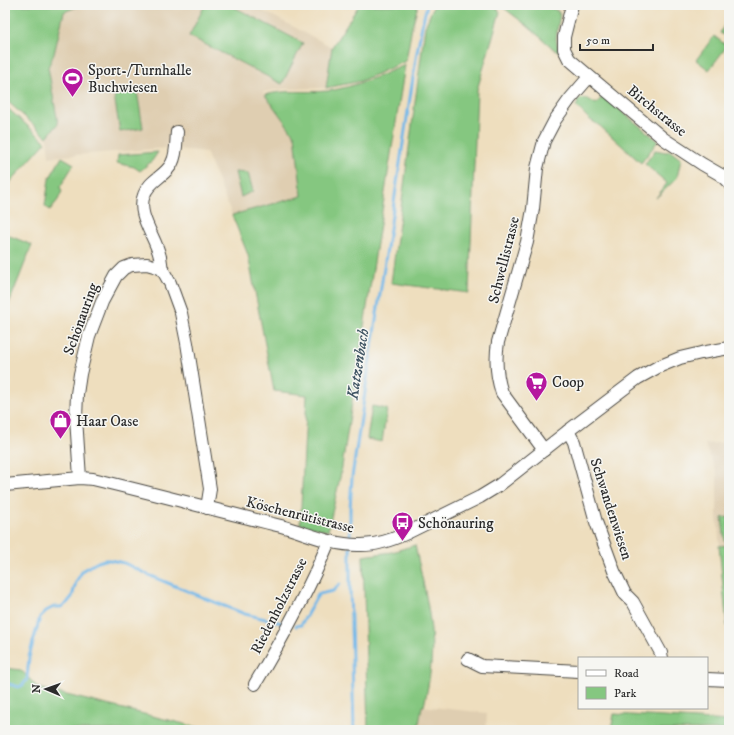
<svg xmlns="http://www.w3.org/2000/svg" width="734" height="735" font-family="'IM FELL DW Pica',serif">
	<rect width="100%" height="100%" fill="#f6f6f2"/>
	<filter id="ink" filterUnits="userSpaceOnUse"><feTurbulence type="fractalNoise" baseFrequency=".025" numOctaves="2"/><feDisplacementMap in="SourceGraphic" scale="8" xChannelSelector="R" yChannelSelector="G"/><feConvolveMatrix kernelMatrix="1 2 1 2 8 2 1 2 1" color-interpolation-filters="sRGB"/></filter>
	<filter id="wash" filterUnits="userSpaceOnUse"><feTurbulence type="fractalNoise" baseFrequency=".012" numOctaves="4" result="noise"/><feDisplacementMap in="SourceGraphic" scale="16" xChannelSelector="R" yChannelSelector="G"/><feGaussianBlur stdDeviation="0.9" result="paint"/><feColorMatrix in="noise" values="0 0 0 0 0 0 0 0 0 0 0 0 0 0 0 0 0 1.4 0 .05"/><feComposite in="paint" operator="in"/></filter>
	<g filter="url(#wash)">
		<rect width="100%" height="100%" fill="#eedebe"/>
		<g fill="#dfceb1">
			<polygon points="81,5 252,5 332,47 326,88 281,89 263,92 295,136 302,196 232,215 206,152 167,148 49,157 47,137 57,124 48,67 54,54 64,12"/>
			<polygon points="729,442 729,633 728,633 717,517 717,473 705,444"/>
			<polygon points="422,706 487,713 486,730 418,730"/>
		</g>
		<g fill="#85c780" stroke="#587956">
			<polygon points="5,5 81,5 64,12 54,54 48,67 58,124 47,137 5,99"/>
			<polygon points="205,5 230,5 303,43 282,84 189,36"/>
			<polygon points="359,5 418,5 412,27 406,61 361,81 326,88 332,47"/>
			<polygon points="434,5 495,5 500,12 477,90 469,293 391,283 425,27"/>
			<polygon points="500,5 545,5 558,11 558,13 560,13 556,39 559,52 555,50 525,24"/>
			<polygon points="729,16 729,38 720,33"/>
			<polygon points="714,36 727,46 709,70 696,60"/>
			<path d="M405 65 341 473 328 531 300 524 307 395 274 391 248 255 232 215 302 196 295 136 265 95C285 89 306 93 327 91 355 87 379 76 405 65Z"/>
			<polygon points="137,91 143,128 120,132 114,95"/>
			<path d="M603 96 658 141 641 163 600 126 589 119 576 106 578 103 576 101C583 96 589 99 596 104Z"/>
			<polygon points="5,106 46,142 5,188"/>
			<polygon points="655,150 666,152 670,151 681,159 677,178 656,198 667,183 645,164"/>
			<polygon points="158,152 152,161 140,171 134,167 117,163 118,155"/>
			<polygon points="62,157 74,164 60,187 62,191 58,200 50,210 45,206 49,179"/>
			<polygon points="235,172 248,173 253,191 241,197"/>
			<polygon points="5,234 32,245 6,311 9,313 5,324"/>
			<polygon points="372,406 387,409 382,442 367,439"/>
			<polygon points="729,517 729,542 725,542 722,518"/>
			<path d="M415 545C423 584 435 624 431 664 430 678 427 692 424 706H422L418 730H368L363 556 392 552Z"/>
			<polygon points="729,545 729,627 727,627 719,546"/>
			<polygon points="5,668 21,670 38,688 209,730 5,730"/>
			<polygon points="614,714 729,721 729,730 611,730"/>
		</g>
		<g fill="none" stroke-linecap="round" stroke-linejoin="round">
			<g stroke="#72b8e9" stroke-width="3">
				<polyline points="350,541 350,509 352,477 417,52 422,25 427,5"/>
				<polyline points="350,547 350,588 354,730"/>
				<polyline points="296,626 301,625 316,598 319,594 333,591 340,584"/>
				<polyline points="5,683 19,687 23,685 27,679 29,657 40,617 46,611 54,607 61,607 67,603 72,597 76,582 83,570 98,562 104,560 110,560 124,563 151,576 214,602 245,614 282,623"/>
			</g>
		</g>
	</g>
	<g filter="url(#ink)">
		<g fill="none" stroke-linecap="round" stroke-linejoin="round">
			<defs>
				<g id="minor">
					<polyline points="572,5 564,37 564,49 569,59 583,71 664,139 702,164 721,175 729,183"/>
					<path d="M162 269C161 265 161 261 160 257 156 237 136 215 144 195 149 180 166 176 172 163 177 154 176 141 177 132"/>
					<polyline points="568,431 574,442 596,522 614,571 625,594 633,602 661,653 662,658"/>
					<path d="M544 450 502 393C496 375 495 360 498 342L527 242 533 209 537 168 544 141 555 120 570 99 589 77"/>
					<polyline points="80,478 76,418 77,394 80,374 89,336 102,302 116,276 124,268 132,265 147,264 154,266 162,269 170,283 181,313 187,343 210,489 207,508"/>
					<path d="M5 485 80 478 93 479C156 494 219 511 281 526 307 533 331 545 358 545 375 546 392 540 407 533L480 497 498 486 568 431 638 378 658 367 680 358 701 353 729 348"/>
					<polyline points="468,659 482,666 579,671"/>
					<polyline points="707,679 729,680"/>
					<path d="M255 684C282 639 309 590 329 541"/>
				</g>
			</defs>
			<use href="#minor" stroke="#484641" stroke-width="14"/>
			<use href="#minor" stroke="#fff" stroke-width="12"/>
		</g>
	</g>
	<defs>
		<symbol id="stadium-pin" viewBox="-11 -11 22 30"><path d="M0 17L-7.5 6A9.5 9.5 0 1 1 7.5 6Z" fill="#b5179e" stroke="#f6f6f2"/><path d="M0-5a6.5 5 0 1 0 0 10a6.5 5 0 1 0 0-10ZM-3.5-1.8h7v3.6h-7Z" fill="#fff"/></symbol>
		<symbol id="supermarket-pin" viewBox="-11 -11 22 30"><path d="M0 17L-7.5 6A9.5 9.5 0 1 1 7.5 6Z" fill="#b5179e" stroke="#f6f6f2"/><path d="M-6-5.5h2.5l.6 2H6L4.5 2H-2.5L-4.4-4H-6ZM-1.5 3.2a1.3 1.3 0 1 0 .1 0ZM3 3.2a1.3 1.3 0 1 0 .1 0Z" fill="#fff"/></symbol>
		<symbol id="shop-pin" viewBox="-11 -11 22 30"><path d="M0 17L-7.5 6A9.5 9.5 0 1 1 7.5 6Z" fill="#b5179e" stroke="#f6f6f2"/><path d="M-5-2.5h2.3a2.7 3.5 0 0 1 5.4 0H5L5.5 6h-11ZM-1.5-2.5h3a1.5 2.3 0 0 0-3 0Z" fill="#fff"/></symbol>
		<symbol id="bus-pin" viewBox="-11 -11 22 30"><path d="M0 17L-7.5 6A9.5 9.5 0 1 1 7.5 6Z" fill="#b5179e" stroke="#f6f6f2"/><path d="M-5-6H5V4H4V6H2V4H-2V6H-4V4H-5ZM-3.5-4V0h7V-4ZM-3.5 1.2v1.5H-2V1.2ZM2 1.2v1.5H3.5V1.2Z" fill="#fff"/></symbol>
	</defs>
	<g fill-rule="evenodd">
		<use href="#stadium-pin" x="60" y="66" width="25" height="34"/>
		<use href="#supermarket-pin" x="524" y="370" width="25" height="34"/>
		<use href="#shop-pin" x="48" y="408" width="25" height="34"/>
		<use href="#bus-pin" x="390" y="510" width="25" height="34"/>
	</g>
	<g text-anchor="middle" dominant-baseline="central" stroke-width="3" stroke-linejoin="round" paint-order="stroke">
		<g font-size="15" fill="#2b2b2b" stroke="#f6f6f2" text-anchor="start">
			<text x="88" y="70">Sport-/Turnhalle<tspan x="88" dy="17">Buchwiesen</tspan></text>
			<text x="552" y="382">Coop</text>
			<text x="76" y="421">Haar Oase</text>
			<text x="418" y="523">Schönauring</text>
		</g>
		<g font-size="15" fill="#2b2b2b" stroke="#f6f6f2">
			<text transform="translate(657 111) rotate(39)">Birchstrasse</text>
			<text transform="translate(504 260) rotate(-76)">Schwellistrasse</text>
			<text transform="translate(81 319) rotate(-70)">Schönauring</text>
			<text transform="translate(611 509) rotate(72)">Schwandenwiesen</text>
			<text transform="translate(300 515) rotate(14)">Köschenrütistrasse</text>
			<text transform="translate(279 606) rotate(-63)">Riedenholzstrasse</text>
		</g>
		<g font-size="16" font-style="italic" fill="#405564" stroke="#f6f6f2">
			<text transform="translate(358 364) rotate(-81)">Katzenbach</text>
		</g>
	</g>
	<rect width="734" height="735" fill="none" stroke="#f6f6f2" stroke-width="20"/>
	<rect x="578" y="657" width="130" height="52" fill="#f6f6f2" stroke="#a5a5a2"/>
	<rect x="586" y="670" width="20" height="6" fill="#ffffff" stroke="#a5a5a2"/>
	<text x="614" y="677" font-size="12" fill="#2b2b2b">Road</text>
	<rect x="586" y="687" width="20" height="12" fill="#85c780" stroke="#a5a5a2"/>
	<text x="614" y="697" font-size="12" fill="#2b2b2b">Park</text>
	<g transform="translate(46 689) rotate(272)" stroke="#f6f6f2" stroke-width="3" paint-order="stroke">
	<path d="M0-3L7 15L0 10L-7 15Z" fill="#2b2b2b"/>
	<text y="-6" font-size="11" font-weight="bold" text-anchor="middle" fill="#2b2b2b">N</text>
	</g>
	<path d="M580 44v6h73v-6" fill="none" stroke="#2b2b2b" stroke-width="2"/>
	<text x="586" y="44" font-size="12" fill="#2b2b2b" stroke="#f6f6f2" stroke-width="3" paint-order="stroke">50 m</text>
</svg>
